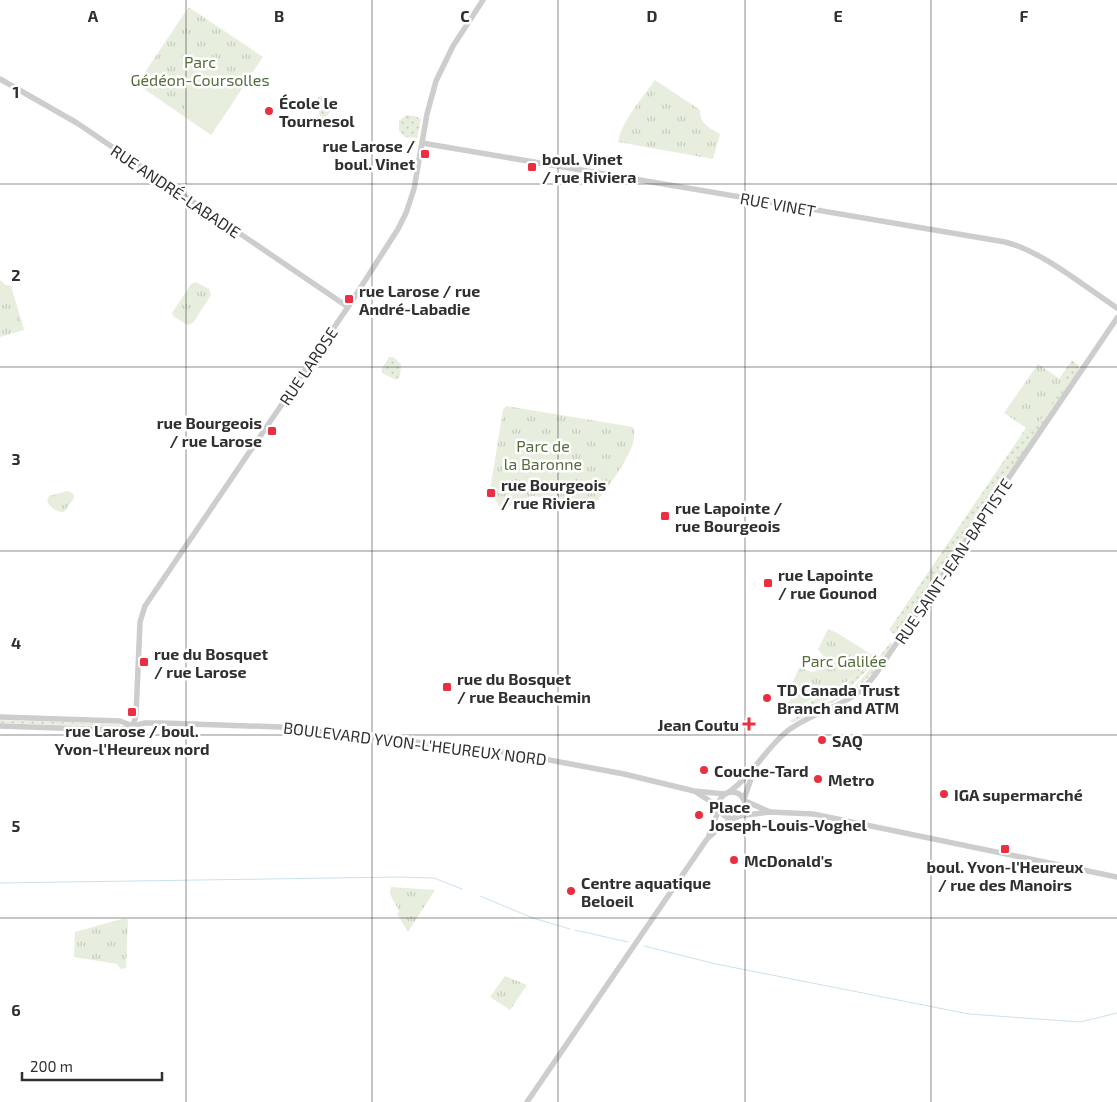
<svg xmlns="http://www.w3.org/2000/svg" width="1117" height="1102" font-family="'Exo 2',sans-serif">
	<defs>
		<pattern id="grass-dots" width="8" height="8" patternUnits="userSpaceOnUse" patternTransform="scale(1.25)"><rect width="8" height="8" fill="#e7eede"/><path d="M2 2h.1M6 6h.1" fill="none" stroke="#c6ccbf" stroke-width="1.8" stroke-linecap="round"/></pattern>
		<pattern id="park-tufts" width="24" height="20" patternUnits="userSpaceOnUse" patternTransform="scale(1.25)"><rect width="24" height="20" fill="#e7eede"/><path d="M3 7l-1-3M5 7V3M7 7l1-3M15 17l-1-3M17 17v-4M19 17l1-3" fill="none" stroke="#c6ccbf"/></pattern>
	</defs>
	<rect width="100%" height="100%" fill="#fff"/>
	<g fill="url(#grass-dots)">
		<polygon points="321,96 334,106 324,121 320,118 317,100 318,97"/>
		<polygon points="406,115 415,116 421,119 417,138 405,137 399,131 399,121"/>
		<polygon points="389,357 393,357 401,364 400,376 396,380 384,374 381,370"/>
		<polygon points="1072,360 1078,365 1078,371 901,633 894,634 889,630"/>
		<path d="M891 642 892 645 874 672 853 692 794 722 789 721 846 693C865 679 876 660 891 642Z"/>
		<polygon points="866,664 872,665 848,689 794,716 794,710 848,682"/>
		<polygon points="0,720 120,724 120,727 0,723"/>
	</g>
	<g fill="url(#park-tufts)">
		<polygon points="188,8 190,8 263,57 211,135 137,84"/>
		<path d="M655 80 700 110C699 123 710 128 720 134L713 159 618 142C621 122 643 97 655 80Z"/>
		<polygon points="0,280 5,285 11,286 24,330 0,337"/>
		<polygon points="196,282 209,289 211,295 193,323 187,325 173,316 172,313 191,284"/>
		<polygon points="1038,364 1066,383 1032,432 1004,413"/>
		<path d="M506 406 633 427C641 446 610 483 599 499L594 503H588L532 496 520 500 504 509H501L490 490 503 410Z"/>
		<path d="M67 491 73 493 74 498 64 512C58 513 49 507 47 501L49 496Z"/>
		<path d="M828 629 839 634 872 655C845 695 819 691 784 715L781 711 791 699V694L788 691 801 665C810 677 824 672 824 657L818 649Z"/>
		<path d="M391 887 435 890 408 932 397 914 399 911C396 903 387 895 391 887Z"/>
		<polygon points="125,918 128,920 126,968 121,969 117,964 74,957 75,932"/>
		<polygon points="505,976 527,985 510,1010 490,997"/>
	</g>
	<g fill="#e7eede">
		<polygon points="199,63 218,76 220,74 234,83 236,98 212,133 191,119 183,103 183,94 185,82"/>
		<polygon points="656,92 666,99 654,116 644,109"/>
		<polygon points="509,440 558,450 551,484 502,474"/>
	</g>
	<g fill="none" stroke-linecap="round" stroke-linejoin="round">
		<g stroke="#cae1ee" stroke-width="1">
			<polyline points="0,883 400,877 434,878 462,889"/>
			<polyline points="480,896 533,918 570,929"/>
			<polyline points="575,930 628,942"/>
			<polyline points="644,946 716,964 969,1014 1080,1022 1117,1013"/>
		</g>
		<g stroke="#cdcdcd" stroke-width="5.5">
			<polyline points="0,79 77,123 348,307"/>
			<path d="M422 143 1005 242C1042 251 1085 287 1117 308"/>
			<polyline points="0,717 120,721 133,726"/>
			<polyline points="0,726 119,730 145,723 162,723 280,727 512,753 624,774 694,791 725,794"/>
			<polyline points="133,726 136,715 140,622 145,606 352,301 398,229 406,213 414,189 427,114 436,81 453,46 483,0"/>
			<circle cx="732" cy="805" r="13"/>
			<polyline points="696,792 719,807"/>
			<path d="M729 792C752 776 764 751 785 733 804 717 829 711 850 698 860 692 868 684 875 675L1117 318"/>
			<polyline points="744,799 753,773"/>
			<polyline points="745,801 770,812"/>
			<polyline points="739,816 770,812 813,814 1117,877"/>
			<polyline points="709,835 719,809"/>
			<polyline points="527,1102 707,839 721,826 734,818"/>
		</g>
	</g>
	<path fill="none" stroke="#303030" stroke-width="1" stroke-opacity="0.55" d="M186 0V1102M372 0V1102M558 0V1102M745 0V1102M931 0V1102M0 184H1117M0 367H1117M0 551H1117M0 735H1117M0 918H1117"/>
	<g fill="#eb2f40" stroke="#fff" stroke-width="2">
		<circle cx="269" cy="111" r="5"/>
		<rect x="420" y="149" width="10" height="10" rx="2.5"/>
		<rect x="527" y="162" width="10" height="10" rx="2.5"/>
		<rect x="344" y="294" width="10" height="10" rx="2.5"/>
		<rect x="267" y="426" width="10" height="10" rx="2.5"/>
		<rect x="486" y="488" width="10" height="10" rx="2.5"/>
		<rect x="660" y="511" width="10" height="10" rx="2.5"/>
		<rect x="763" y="578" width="10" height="10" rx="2.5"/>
		<rect x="139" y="657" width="10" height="10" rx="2.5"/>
		<rect x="442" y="682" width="10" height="10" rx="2.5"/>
		<circle cx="767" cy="698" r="5"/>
		<rect x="127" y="707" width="10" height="10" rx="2.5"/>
		<path d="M746.5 716.5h5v5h5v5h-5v5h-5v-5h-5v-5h5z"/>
		<circle cx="822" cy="740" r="5"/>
		<circle cx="704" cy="770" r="5"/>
		<circle cx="818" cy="779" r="5"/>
		<circle cx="944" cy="794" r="5"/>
		<circle cx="699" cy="815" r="5"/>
		<rect x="1000" y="844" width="10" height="10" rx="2.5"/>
		<circle cx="734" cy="860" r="5"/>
		<circle cx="571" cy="891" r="5"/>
	</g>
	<g text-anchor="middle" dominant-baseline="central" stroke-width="5" stroke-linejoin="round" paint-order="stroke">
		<g font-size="16" fill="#546e3c" stroke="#fff">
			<text x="200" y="61">Parc<tspan x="200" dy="18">Gédéon-Coursolles</tspan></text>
			<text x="543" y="445">Parc de<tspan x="543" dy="18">la Baronne</tspan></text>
			<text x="844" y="660">Parc Galilée</text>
		</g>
		<g font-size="16" font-weight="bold" fill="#303030" stroke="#fff" text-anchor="start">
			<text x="279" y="102">École le<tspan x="279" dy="18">Tournesol</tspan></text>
			<text x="415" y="145" text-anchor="end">rue Larose /<tspan x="415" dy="18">boul. Vinet</tspan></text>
			<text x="542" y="158">boul. Vinet<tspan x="542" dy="18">/ rue Riviera</tspan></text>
			<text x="359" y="290">rue Larose / rue<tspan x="359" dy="18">André-Labadie</tspan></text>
			<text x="262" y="422" text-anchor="end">rue Bourgeois<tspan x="262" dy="18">/ rue Larose</tspan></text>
			<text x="501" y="484">rue Bourgeois<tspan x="501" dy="18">/ rue Riviera</tspan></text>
			<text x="675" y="507">rue Lapointe /<tspan x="675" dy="18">rue Bourgeois</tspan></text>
			<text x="778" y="574">rue Lapointe<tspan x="778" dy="18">/ rue Gounod</tspan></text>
			<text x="154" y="653">rue du Bosquet<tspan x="154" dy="18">/ rue Larose</tspan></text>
			<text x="457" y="678">rue du Bosquet<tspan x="457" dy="18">/ rue Beauchemin</tspan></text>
			<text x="777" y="689">TD Canada Trust<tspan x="777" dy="18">Branch and ATM</tspan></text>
			<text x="739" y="724" text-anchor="end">Jean Coutu</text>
			<text x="132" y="730" text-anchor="middle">rue Larose / boul.<tspan x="132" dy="18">Yvon-l'Heureux nord</tspan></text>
			<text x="832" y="740">SAQ</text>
			<text x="714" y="770">Couche-Tard</text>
			<text x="828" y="779">Metro</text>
			<text x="954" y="794">IGA supermarché</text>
			<text x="709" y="806">Place<tspan x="709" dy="18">Joseph-Louis-Voghel</tspan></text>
			<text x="744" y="860">McDonald's</text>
			<text x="1005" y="866" text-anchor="middle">boul. Yvon-l'Heureux<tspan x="1005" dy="18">/ rue des Manoirs</tspan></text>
			<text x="581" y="882">Centre aquatique<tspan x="581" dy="18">Beloeil</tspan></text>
		</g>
		<g font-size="16" fill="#303030" stroke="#fff">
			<text transform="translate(176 191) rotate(34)">RUE ANDRÉ-LABADIE</text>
			<text transform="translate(778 204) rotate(10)">RUE VINET</text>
			<text transform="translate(308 366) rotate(-56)">RUE LAROSE</text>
			<text transform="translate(953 561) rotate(-56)">RUE SAINT-JEAN-BAPTISTE</text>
			<text transform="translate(415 743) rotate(7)">BOULEVARD YVON-L'HEUREUX NORD</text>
		</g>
	</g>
	<g font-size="16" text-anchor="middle" font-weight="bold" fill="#303030" stroke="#fff" stroke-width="5" stroke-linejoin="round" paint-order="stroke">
		<text x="93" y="22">A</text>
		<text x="279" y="22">B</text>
		<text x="465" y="22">C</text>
		<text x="652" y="22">D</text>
		<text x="838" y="22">E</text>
		<text x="1024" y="22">F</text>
		<text x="16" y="98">1</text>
		<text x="16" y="281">2</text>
		<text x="16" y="465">3</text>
		<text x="16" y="649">4</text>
		<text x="16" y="832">5</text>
		<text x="16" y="1016">6</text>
	</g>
	<path d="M22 1072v8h140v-8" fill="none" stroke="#303030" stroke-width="2.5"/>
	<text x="30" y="1072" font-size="15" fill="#303030" stroke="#ffffff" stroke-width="4" paint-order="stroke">200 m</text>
</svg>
